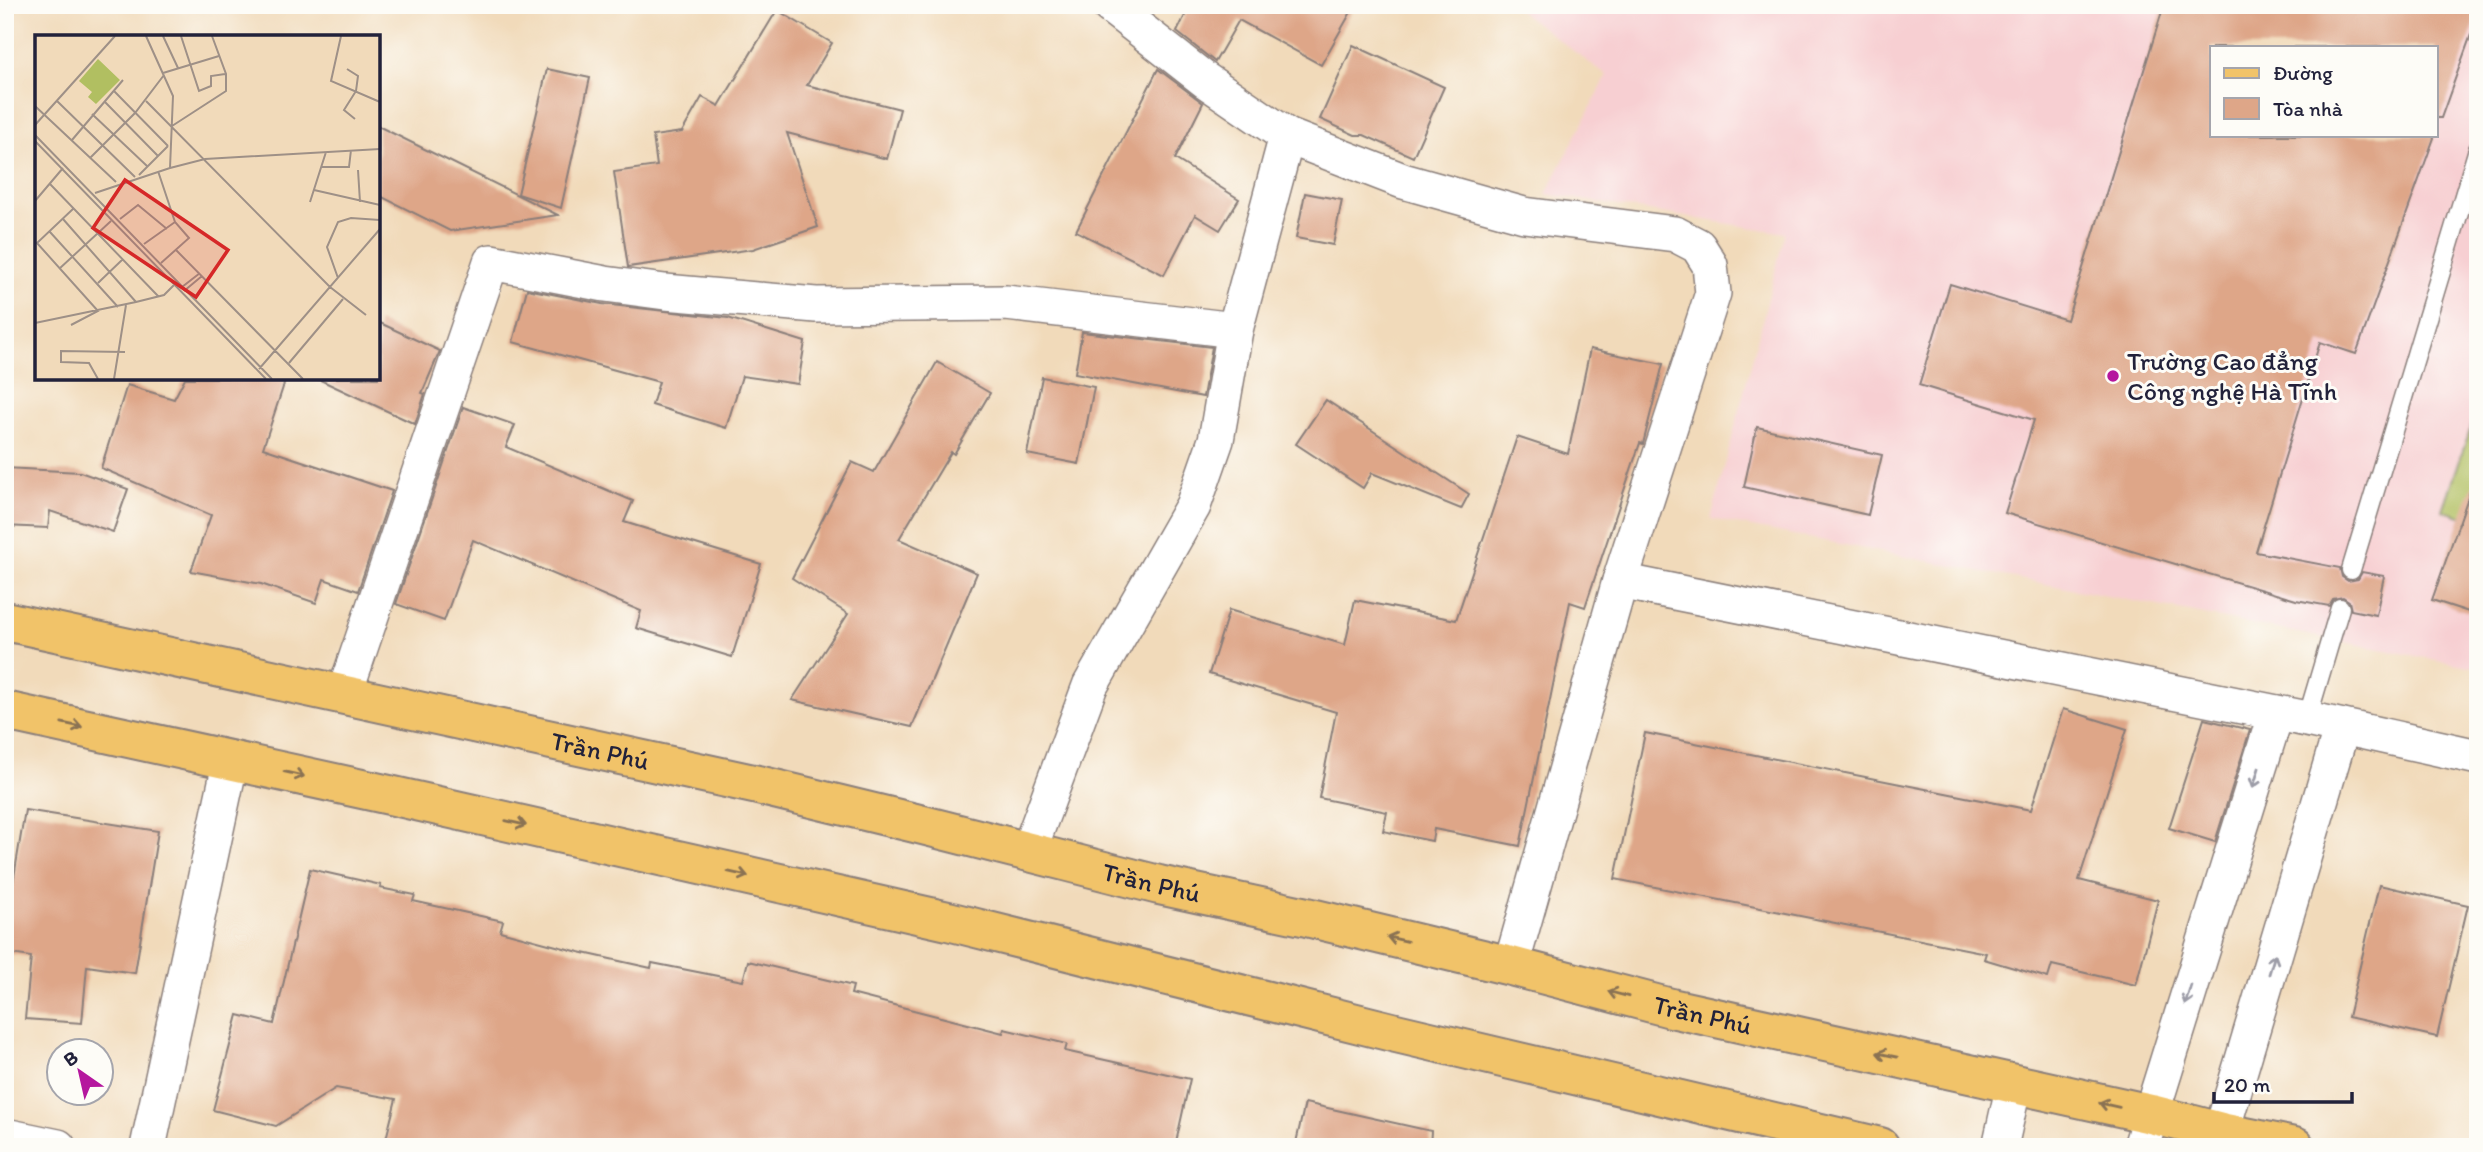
<svg xmlns="http://www.w3.org/2000/svg" width="2483" height="1152" font-family="Itim,sans-serif">
	<rect width="100%" height="100%" fill="#fdfcf7"/>
	<filter id="ink" filterUnits="userSpaceOnUse"><feTurbulence type="fractalNoise" baseFrequency=".0143" numOctaves="2"/><feDisplacementMap in="SourceGraphic" scale="14" xChannelSelector="R" yChannelSelector="G"/><feConvolveMatrix kernelMatrix="1 2 1 2 8 2 1 2 1" color-interpolation-filters="sRGB"/></filter>
	<filter id="wash" filterUnits="userSpaceOnUse"><feTurbulence type="fractalNoise" baseFrequency=".00686" numOctaves="4" result="noise"/><feDisplacementMap in="SourceGraphic" scale="28" xChannelSelector="R" yChannelSelector="G"/><feGaussianBlur stdDeviation="1.57" result="paint"/><feColorMatrix in="noise" values="0 0 0 0 0 0 0 0 0 0 0 0 0 0 0 0 0 1.4 0 .05"/><feComposite in="paint" operator="in"/></filter>
	<g filter="url(#wash)">
		<rect width="100%" height="100%" fill="#f1daba"/>
		<path fill="#f7cfd2" fill-rule="evenodd" d="M1512 5H2478V668L1711 519 1785 233 1546 194 1607 76ZM2212 47H2436V135H2212Z"/>
		<polygon fill="#b1bf61" stroke="#6a704e" stroke-width="2" points="2478,406 2478,522 2443,510"/>
		<g id="blocks">
			<g fill="#dea688">
				<polygon points="1190,5 1355,5 1321,65 1239,20 1215,62 1177,32"/>
				<polygon points="2164,5 2478,5 2478,15 2441,118 2436,118 2436,47 2212,47 2212,135 2435,135 2356,354 2320,342 2256,552 2340,568 2342,577 2348,581 2358,579 2362,572 2384,576 2376,615 2351,610 2349,601 2343,597 2333,599 2329,606 2296,600 2005,513 2034,420 1919,385 1950,284 2067,320"/>
				<polygon points="777,10 832,43 807,85 900,109 887,159 787,133 818,227 753,249 628,267 614,172 657,166 653,136 682,132 702,97 719,106"/>
				<polygon points="1353,45 1444,87 1413,157 1364,135 1355,135 1320,119"/>
				<polygon points="547,69 590,78 561,208 518,194"/>
				<polygon points="1158,69 1203,103 1175,159 1239,199 1220,230 1195,215 1164,275 1076,231"/>
				<polygon points="378,126 558,215 450,231 378,195"/>
				<polygon points="1305,193 1342,200 1333,245 1296,238"/>
				<polygon points="527,289 602,304 728,318 805,342 798,384 742,376 726,428 652,405 659,382 513,342"/>
				<polygon points="378,322 440,351 422,393 425,394 415,424 316,378 378,378"/>
				<polygon points="1082,332 1212,347 1203,397 1075,373"/>
				<polygon points="1590,349 1663,364 1643,444 1640,443 1585,607 1570,602 1520,846 1434,829 1432,841 1383,831 1387,812 1319,798 1336,712 1209,674 1229,610 1345,645 1355,600 1456,620 1517,437 1568,454"/>
				<polygon points="937,362 990,393 954,454 951,452 899,539 977,573 912,727 792,700 848,614 792,578 852,462 874,472"/>
				<polygon points="1042,377 1094,387 1079,464 1027,454"/>
				<polygon points="185,378 286,378 263,448 392,491 358,591 324,579 316,603 261,584 191,571 211,515 101,468 127,385 174,399"/>
				<polygon points="1326,400 1469,494 1461,509 1372,473 1363,488 1296,444"/>
				<polygon points="463,407 515,425 506,447 633,501 624,522 761,564 732,657 636,628 641,611 473,540 444,621 396,604"/>
				<polygon points="1757,427 1882,455 1868,515 1744,487"/>
				<polygon points="5,468 80,472 128,489 113,532 50,511 48,528 5,526"/>
				<polygon points="2472,486 2478,487 2478,615 2432,600"/>
				<polygon points="2063,709 2127,729 2079,880 2158,900 2136,985 2052,965 2048,978 1984,959 1986,953 1615,879 1645,733 2031,810"/>
				<polygon points="2204,719 2250,730 2215,842 2169,828"/>
				<polygon points="25,810 158,831 135,973 87,966 82,1023 25,1019 31,957 5,953 5,932"/>
				<polygon points="310,869 381,885 380,888 415,895 413,901 503,921 500,931 579,952 651,968 652,963 743,981 748,961 853,986 851,994 1003,1033 1004,1029 1067,1044 1065,1051 1190,1079 1175,1147 384,1147 396,1099 336,1088 276,1126 213,1110 238,1015 274,1024"/>
				<polygon points="2379,885 2468,905 2437,1037 2348,1017"/>
				<polygon points="1305,1103 1431,1131 1430,1147 1295,1147"/>
			</g>
		</g>
	</g>
	<g filter="url(#ink)">
		<use href="#blocks" fill-opacity="0" stroke="#8a7e7a" stroke-width="2"/>
		<g fill="none" stroke-linecap="round" stroke-linejoin="round">
			<defs>
				<g id="lane">
					<polyline points="2351,570 2478,149"/>
					<polyline points="2307,719 2340,608"/>
				</g>
				<g id="street">
					<polyline points="1109,5 1205,80 1287,136 1403,181 1524,215 1675,234 1698,246 1710,265 1713,293 1620,581 1511,966"/>
					<polyline points="1620,581 2307,719 2478,757"/>
					<polyline points="344,695 491,262 605,284 665,292 816,305 1006,303 1235,330"/>
					<polyline points="1028,853 1090,686 1193,506 1216,440 1235,330 1287,136"/>
					<polyline points="5,1136 58,1147"/>
					<polyline points="148,1147 231,759"/>
					<polyline points="2000,1147 2014,1084"/>
					<polyline points="2141,1147 2276,713"/>
					<polyline points="2217,1147 2342,727"/>
				</g>
				<g id="primary">
					<path id="s1" d="M5 621 758 785 915 823 1159 885 1307 917 1511 966 1671 1008 2151 1114 2221 1132 2295 1147"/>
					<polyline points="5,711 394,796 948,921 1396,1033 1880,1147"/>
				</g>
			</defs>
			<use href="#lane" stroke="#8a7e7a" stroke-width="21"/>
			<use href="#street" stroke="#8a7e7a" stroke-width="38"/>
			<use href="#primary" stroke="#8a7e7a" stroke-width="42"/>
			<use href="#lane" stroke="#fff" stroke-width="18"/>
			<use href="#street" stroke="#fff" stroke-width="35"/>
			<use href="#primary" stroke="#f1c369" stroke-width="38"/>
		</g>
		<defs><path id="oneway-shaft" d="M-6 0H5M1.5-3L5.5 0L1.5 3" fill="none" stroke-width="1.6" stroke-linecap="round" stroke-linejoin="round" transform="scale(1.75)"/></defs>
		<g stroke="#8a7252">
			<use href="#oneway-shaft" transform="translate(72 725) rotate(12)"/>
			<use href="#oneway-shaft" transform="translate(294 774) rotate(13)"/>
			<use href="#oneway-shaft" transform="translate(516 823) rotate(13)"/>
			<use href="#oneway-shaft" transform="translate(738 874) rotate(13)"/>
			<use href="#oneway-shaft" transform="translate(1397 939) rotate(-167)"/>
			<use href="#oneway-shaft" transform="translate(1618 994) rotate(-165)"/>
			<use href="#oneway-shaft" transform="translate(1887 1055) rotate(-168)"/>
			<use href="#oneway-shaft" transform="translate(2109 1105) rotate(-167)"/>
		</g>
		<g stroke="#9c9ca7">
			<use href="#oneway-shaft" transform="translate(2256 778) rotate(107)"/>
			<use href="#oneway-shaft" transform="translate(2272 964) rotate(-73)"/>
			<use href="#oneway-shaft" transform="translate(2188 995) rotate(107)"/>
		</g>
	</g>
	<circle fill="#b5179e" stroke="#fdfcf7" stroke-width="2.5" cx="2113" cy="376" r="7"/>
	<g text-anchor="middle" dominant-baseline="central" stroke-width="6" stroke-linejoin="round" paint-order="stroke">
		<g font-size="26" fill="#22223b" stroke="#fdfcf7" text-anchor="start">
			<text x="2127" y="361">Trường Cao đẳng<tspan x="2127" dy="30">Công nghệ Hà Tĩnh</tspan></text>
		</g>
		<g font-size="26" fill="#22223b" stroke="#fdfcf7">
			<text stroke="none"><textPath href="#s1" startOffset="609">Trần Phú</textPath></text>
			<text stroke="none"><textPath href="#s1" startOffset="1176">Trần Phú</textPath></text>
			<text stroke="none"><textPath href="#s1" startOffset="1743">Trần Phú</textPath></text>
		</g>
	</g>
	<g transform="translate(35 35)">
		<rect width="345" height="345" fill="#f1daba"/>
		<path d="M63 24 85 45 61 69 53 62 57 57 44 46Z" fill="#b1bf61"/>
		<path fill="none" stroke="#9e9087" stroke-width="2" d="M128 1 143 33M146 1 164 56 176 51V41L190 39M306 1 296 46 345 67M312 34 323 41 321 56 309 75 320 84M128 38 184 21M79 56 133 111M22 66 100 142M69 66 123 121M111 66 295 252 331 280M0 71 81 147M57 79 112 131M0 90 80 1M137 91 191 56V39L177 1M0 100 237 344M37 105 88 45M0 106 231 344M55 123 100 78 129 40M286 132H314L316 115M135 133 170 124 345 114M323 135 325 167M123 136 140 187 154 203 126 228M104 140 133 111M15 149 123 261M279 155 345 170M60 158 135 133 138 61 111 1M0 166 28 133M275 167 291 117M28 184 101 267M85 184 103 170 132 194M15 197 83 272M109 209 140 187M141 215 268 344M24 234 76 186M303 243 292 212 303 187 316 183 345 185M63 248 88 224M147 252 165 238M149 256 167 241M0 288 101 267 129 260 139 250M36 290 63 276 2 208 39 173M254 328 308 264M224 334 345 194M63 344 54 328 26 327V316L90 317M79 344 91 270"/>
		<path fill="#d62828" fill-opacity="0.15" stroke="#d62828" stroke-width="3.5" d="M90 145 193 215 161 262 58 193Z"/>
		<rect width="345" height="345" fill="none" stroke="#22223b" stroke-width="3.5"/>
	</g>
	<rect width="2483" height="1152" fill="none" stroke="#fdfcf7" stroke-width="28"/>
	<rect x="2210" y="46" width="228" height="91" fill="#fdfcf7" stroke="#a5a5ac" stroke-width="2"/>
	<rect x="2224" y="68" width="35" height="10" fill="#f1c369" stroke="#a5a5ac" stroke-width="2"/>
	<text x="2273" y="80" font-size="21" fill="#22223b">Đường</text>
	<rect x="2224" y="98" width="35" height="21" fill="#dea688" stroke="#a5a5ac" stroke-width="2"/>
	<text x="2273" y="116" font-size="21" fill="#22223b">Tòa nhà</text>
	<g transform="translate(80 1072) rotate(326)"><circle r="33" fill="#fdfcf7" stroke="#a5a5ac" stroke-width="2"/>
	<path d="M0-5L12 26L0 18L-12 26Z" fill="#b5179e"/>
	<text y="-10" font-size="19" font-weight="bold" text-anchor="middle" fill="#22223b">B</text>
	</g>
	<path d="M2214 1092v10h138v-10" fill="none" stroke="#22223b" stroke-width="3.5"/>
	<text x="2224" y="1092" font-size="21" fill="#22223b" stroke="#fdfcf7" stroke-width="5" paint-order="stroke">20 m</text>
</svg>
